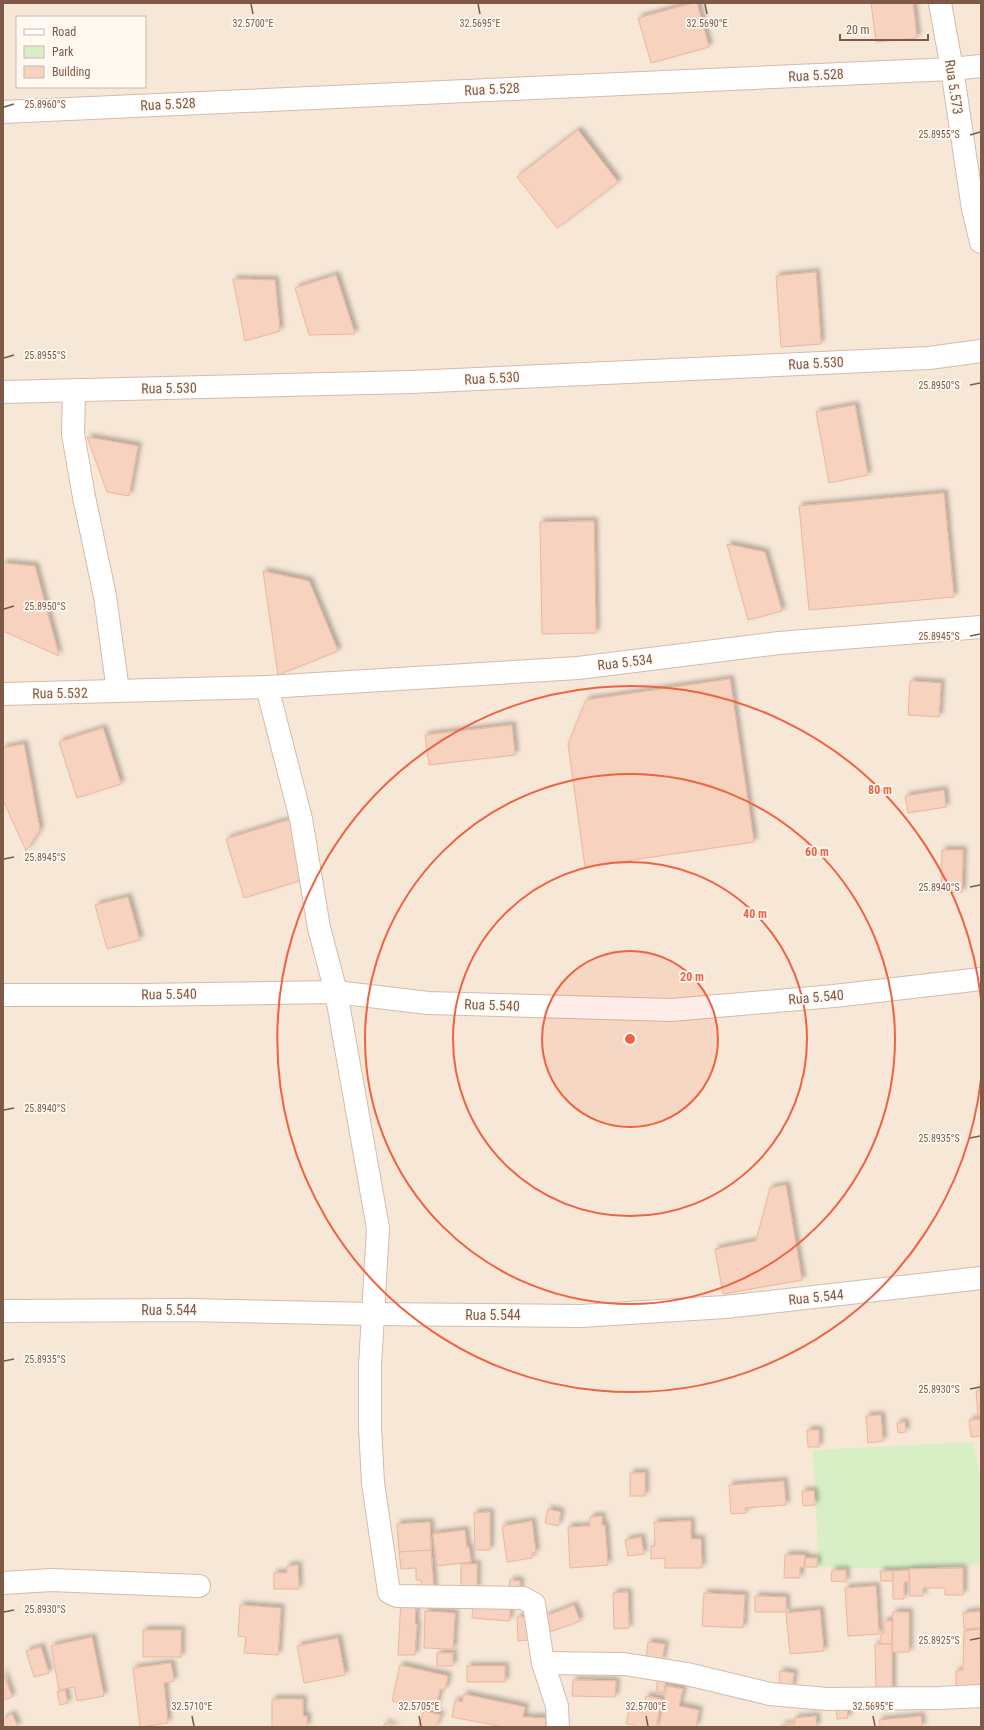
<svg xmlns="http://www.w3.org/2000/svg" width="984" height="1730" font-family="'Roboto Condensed',sans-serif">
	<defs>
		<filter id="shadow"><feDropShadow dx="3.5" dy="-3.5" stdDeviation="2" flood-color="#0004"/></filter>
	</defs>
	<rect width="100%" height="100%" fill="#fff5ea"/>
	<path fill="#f7e7d7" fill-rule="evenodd" d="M3 3H981V1727H3ZM17 17H145V87H17Z"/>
	<polygon fill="#d8efc5" points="973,1442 981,1480 981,1564 905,1569 819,1567 813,1450"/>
	<g fill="#f7d2be" stroke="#ecb79c" filter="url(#shadow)">
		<polygon points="693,3 697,3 709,47 651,63 638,18"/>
		<polygon points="871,3 913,3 917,38 876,42"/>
		<polygon points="578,130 618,182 557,228 517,177"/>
		<polygon points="816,272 821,344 781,347 776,276"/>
		<polygon points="336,275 355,334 309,335 295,288"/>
		<polygon points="233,279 275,280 280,331 245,341"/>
		<polygon points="855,405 868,475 829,483 816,412"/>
		<polygon points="87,437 138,446 129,496 107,492"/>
		<polygon points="944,493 954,597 809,610 799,506"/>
		<polygon points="594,521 596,633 542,634 540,522"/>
		<polygon points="727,544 765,552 782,611 748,620"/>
		<polygon points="3,563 35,566 59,656 3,631"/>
		<polygon points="263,571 309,581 338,651 278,675"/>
		<polygon points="730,679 754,842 585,867 568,744 586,700"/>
		<polygon points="910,681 941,683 939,717 908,715"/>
		<polygon points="512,725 515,755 429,765 425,735"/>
		<polygon points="103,728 121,784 77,798 59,742"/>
		<polygon points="24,744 40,830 26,851 3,800 3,748"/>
		<polygon points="944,790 946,807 908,813 905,796"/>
		<polygon points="291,819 309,878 244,898 226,839"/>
		<polygon points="942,850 963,850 962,892 941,892"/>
		<polygon points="128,897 140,940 107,949 95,905"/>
		<polygon points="786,1185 802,1280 723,1294 715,1249 756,1241 770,1188"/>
		<polygon points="981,1390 981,1416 978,1416 976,1391"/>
		<polygon points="881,1415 883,1441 868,1443 866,1416"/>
		<polygon points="981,1419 981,1436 971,1437 969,1420"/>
		<polygon points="905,1422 906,1432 898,1433 897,1423"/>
		<polygon points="807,1430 819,1430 819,1447 808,1447"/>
		<rect x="630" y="1473" width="15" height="23"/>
		<polygon points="784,1481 786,1505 745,1508 746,1513 731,1514 729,1485"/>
		<polygon points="802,1491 814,1491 815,1505 803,1506"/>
		<polygon points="548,1509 561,1512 558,1526 545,1523"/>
		<polygon points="490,1512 490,1550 475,1550 474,1513"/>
		<polygon points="602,1516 602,1525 605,1525 608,1565 570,1568 568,1527 590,1526 590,1517"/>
		<polygon points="532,1521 536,1553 532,1553 532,1558 507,1562 502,1526"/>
		<polygon points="691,1521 691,1539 701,1539 702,1568 665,1568 665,1558 651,1559 651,1546 655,1546 654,1522"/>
		<polygon points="430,1522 431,1550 399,1552 397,1524"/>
		<polygon points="465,1530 467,1548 469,1547 471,1562 437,1566 433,1534"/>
		<polygon points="641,1537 644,1554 628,1556 625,1540"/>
		<polygon points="431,1550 434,1591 422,1591 421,1580 416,1580 416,1568 401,1569 399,1552"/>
		<polygon points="785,1555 805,1555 804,1567 800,1567 800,1578 784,1578"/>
		<rect x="805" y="1558" width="12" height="9"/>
		<rect x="461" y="1564" width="16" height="25"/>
		<polygon points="298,1565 299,1589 274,1589 274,1573 287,1573 287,1566"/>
		<polygon points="963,1568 963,1595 945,1595 945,1588 923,1588 923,1596 910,1596 909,1569"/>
		<polygon points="832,1570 846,1570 846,1582 831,1581"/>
		<polygon points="909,1570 909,1582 904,1582 904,1599 893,1599 893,1571"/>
		<polygon points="880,1571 893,1571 893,1581 881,1581"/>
		<polygon points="510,1580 520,1581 520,1592 509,1591"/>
		<polygon points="876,1586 879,1634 848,1636 845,1588"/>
		<polygon points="628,1592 629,1628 614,1629 613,1593"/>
		<polygon points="704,1593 745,1595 743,1628 702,1626"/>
		<polygon points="755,1596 786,1597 786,1612 755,1612"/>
		<polygon points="401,1600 416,1601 415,1624 417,1624 415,1655 398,1655"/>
		<polygon points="473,1602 511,1605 509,1621 472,1618"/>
		<polygon points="240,1605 281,1608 278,1655 244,1653 246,1637 238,1636"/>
		<polygon points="574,1605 580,1621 550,1632 544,1617"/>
		<polygon points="820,1610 824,1651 790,1654 786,1613"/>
		<polygon points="425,1611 455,1613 453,1649 424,1648"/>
		<polygon points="981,1611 981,1628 964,1629 963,1613"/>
		<polygon points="893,1612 909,1612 909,1652 892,1652"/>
		<polygon points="517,1617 528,1617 529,1640 518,1641"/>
		<polygon points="884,1621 892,1621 892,1644 881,1644 881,1633 884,1633"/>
		<polygon points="981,1629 981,1641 980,1641 981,1690 956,1686 956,1671 963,1670 964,1631"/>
		<rect x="143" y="1630" width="38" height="27"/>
		<polygon points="92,1637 104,1696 77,1701 74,1687 59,1690 51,1646"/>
		<polygon points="338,1638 345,1675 304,1683 297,1646"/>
		<polygon points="648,1642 665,1644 662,1661 646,1659"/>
		<polygon points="875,1644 892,1644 892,1692 876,1692"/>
		<polygon points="41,1647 49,1673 34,1677 26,1651"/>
		<rect x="437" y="1653" width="16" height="13"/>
		<polygon points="171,1663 174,1681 164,1683 168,1723 140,1727 133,1668"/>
		<polygon points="400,1665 448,1676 445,1690 440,1689 435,1711 392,1701"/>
		<rect x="467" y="1666" width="38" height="16"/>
		<polygon points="780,1671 794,1673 792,1688 779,1686"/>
		<polygon points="3,1672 12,1697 3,1700"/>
		<polygon points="658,1676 666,1677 664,1693 656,1692"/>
		<polygon points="573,1680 616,1681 615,1697 572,1696"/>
		<polygon points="667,1686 683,1689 679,1706 699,1710 696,1727 659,1727"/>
		<polygon points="65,1690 68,1703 60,1705 57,1692"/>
		<polygon points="464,1694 525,1707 523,1717 546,1718 545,1727 503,1727 452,1717 455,1700 462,1702"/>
		<polygon points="646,1696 662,1699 656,1727 635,1727 635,1725 626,1724 629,1710 643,1712"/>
		<polygon points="272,1699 303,1699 303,1716 307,1716 307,1727 272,1727"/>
		<polygon points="847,1707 848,1718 837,1719 836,1708"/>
		<polygon points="424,1711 441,1715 435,1727 418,1727"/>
		<polygon points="12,1714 18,1727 3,1727 3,1719"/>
		<polygon points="816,1716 817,1727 781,1727 781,1725 795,1724 794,1718"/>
		<polygon points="921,1716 922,1727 880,1727 879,1720"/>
		<polygon points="385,1723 396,1727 383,1727"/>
	</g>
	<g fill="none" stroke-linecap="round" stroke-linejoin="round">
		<defs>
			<g id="street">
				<polyline points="940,3 952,69 973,209 981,242"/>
				<polyline points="3,112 952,69 981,66"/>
				<polyline points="74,391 73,434 84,497 105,596 118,691"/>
				<polyline points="3,392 411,382 929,358 981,351"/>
				<polyline points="267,687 301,819 319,928 336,992 378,1228 370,1366 370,1427 373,1483 389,1592 397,1596 523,1598 534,1604 543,1663 557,1706 558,1727"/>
				<polyline points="3,694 267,687 578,668 779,643 981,627"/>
				<polyline points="3,995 139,995 336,992 428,1003 671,1010 834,996 981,979"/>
				<polyline points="3,1311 188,1310 372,1314 581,1316 725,1307 981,1278"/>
				<polyline points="3,1583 51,1580 199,1586"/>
				<polyline points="543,1663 624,1664 687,1674 770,1694 827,1699 940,1698 981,1696"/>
			</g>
		</defs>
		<use href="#street" stroke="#d3bcad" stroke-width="24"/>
		<use href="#street" stroke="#fff" stroke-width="22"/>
	</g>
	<path fill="none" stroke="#7e5948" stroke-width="1.5" d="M251 4 253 14M478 4 480 14M705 4 707 14M4 107 14 104M970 135 980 132M4 358 14 355M970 385 980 383M4 609 14 606M970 636 980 634M4 859 14 857M970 887 980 885M4 1110 14 1108M970 1138 980 1136M4 1361 14 1359M970 1389 980 1387M4 1612 14 1610M970 1640 980 1638M192 1716 194 1726M419 1716 421 1726M646 1716 648 1726M873 1716 875 1726"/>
	<circle cx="630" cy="1039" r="88" fill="#ef6242" fill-opacity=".12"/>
	<g fill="none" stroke="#ef6242" stroke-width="2">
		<circle cx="630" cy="1039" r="88"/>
		<circle cx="630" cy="1039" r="177"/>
		<circle cx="630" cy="1039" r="265"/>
		<path d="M981 1079A353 353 0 1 1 981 999"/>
	</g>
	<g text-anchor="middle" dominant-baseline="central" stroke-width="3.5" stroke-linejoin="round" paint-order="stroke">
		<g font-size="14" fill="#7e5948" stroke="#fff9f2">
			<text transform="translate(816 75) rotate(-3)">Rua 5.528</text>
			<text transform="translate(954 87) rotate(81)">Rua 5.573</text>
			<text transform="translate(492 89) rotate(-3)">Rua 5.528</text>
			<text transform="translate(168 104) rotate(-3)">Rua 5.528</text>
			<text transform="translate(816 363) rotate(-3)">Rua 5.530</text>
			<text transform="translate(492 378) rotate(-3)">Rua 5.530</text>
			<text transform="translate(169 388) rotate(-1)">Rua 5.530</text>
			<text transform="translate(625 662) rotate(-7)">Rua 5.534</text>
			<text transform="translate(60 693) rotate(-1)">Rua 5.532</text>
			<text transform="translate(169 994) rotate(-1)">Rua 5.540</text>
			<text transform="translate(816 997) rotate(-5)">Rua 5.540</text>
			<text transform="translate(492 1005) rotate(2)">Rua 5.540</text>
			<text transform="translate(816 1297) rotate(-6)">Rua 5.544</text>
			<text x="169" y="1310">Rua 5.544</text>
			<text x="493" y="1315">Rua 5.544</text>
		</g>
	</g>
	<g font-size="10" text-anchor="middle" fill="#7e5948" stroke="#fff9f2" stroke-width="3.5" stroke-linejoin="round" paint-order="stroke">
		<text x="253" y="27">32.5700°E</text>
		<text x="480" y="27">32.5695°E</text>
		<text x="707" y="27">32.5690°E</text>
		<text x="45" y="108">25.8960°S</text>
		<text x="939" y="138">25.8955°S</text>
		<text x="45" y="359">25.8955°S</text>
		<text x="939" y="389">25.8950°S</text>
		<text x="45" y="610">25.8950°S</text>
		<text x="939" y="640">25.8945°S</text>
		<text x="45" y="861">25.8945°S</text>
		<text x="939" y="891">25.8940°S</text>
		<text x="45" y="1112">25.8940°S</text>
		<text x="939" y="1142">25.8935°S</text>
		<text x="45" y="1363">25.8935°S</text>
		<text x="939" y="1393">25.8930°S</text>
		<text x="45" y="1613">25.8930°S</text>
		<text x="939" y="1644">25.8925°S</text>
		<text x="192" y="1710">32.5710°E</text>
		<text x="419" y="1710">32.5705°E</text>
		<text x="646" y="1710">32.5700°E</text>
		<text x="873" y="1710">32.5695°E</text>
	</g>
	<circle cx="630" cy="1039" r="6" fill="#ef6242" stroke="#fff9f2" stroke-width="2"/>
	<g font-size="12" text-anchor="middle" font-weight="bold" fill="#ef6242" stroke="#fff9f2" stroke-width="3.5" stroke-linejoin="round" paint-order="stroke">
		<text x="880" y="794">80 m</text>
		<text x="817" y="856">60 m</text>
		<text x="755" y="918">40 m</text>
		<text x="692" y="981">20 m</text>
	</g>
	<rect width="984" height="1730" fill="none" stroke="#7e5948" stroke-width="8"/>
	<rect x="16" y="16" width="130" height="72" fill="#fff9f2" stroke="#cbb9ae"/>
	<rect x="24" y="29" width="20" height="6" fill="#ffffff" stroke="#cbb9ae"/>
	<text x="52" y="36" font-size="12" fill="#7e5948">Road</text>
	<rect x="24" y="46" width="20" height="12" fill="#d8efc5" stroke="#cbb9ae"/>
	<text x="52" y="56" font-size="12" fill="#7e5948">Park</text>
	<rect x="24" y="66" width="20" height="12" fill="#f7d2be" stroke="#cbb9ae"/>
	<text x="52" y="76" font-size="12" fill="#7e5948">Building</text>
	<path d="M840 34v6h88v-6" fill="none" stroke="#7e5948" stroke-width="2"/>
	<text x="846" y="34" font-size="12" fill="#7e5948" stroke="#fff9f2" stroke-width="3" paint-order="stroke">20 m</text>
</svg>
